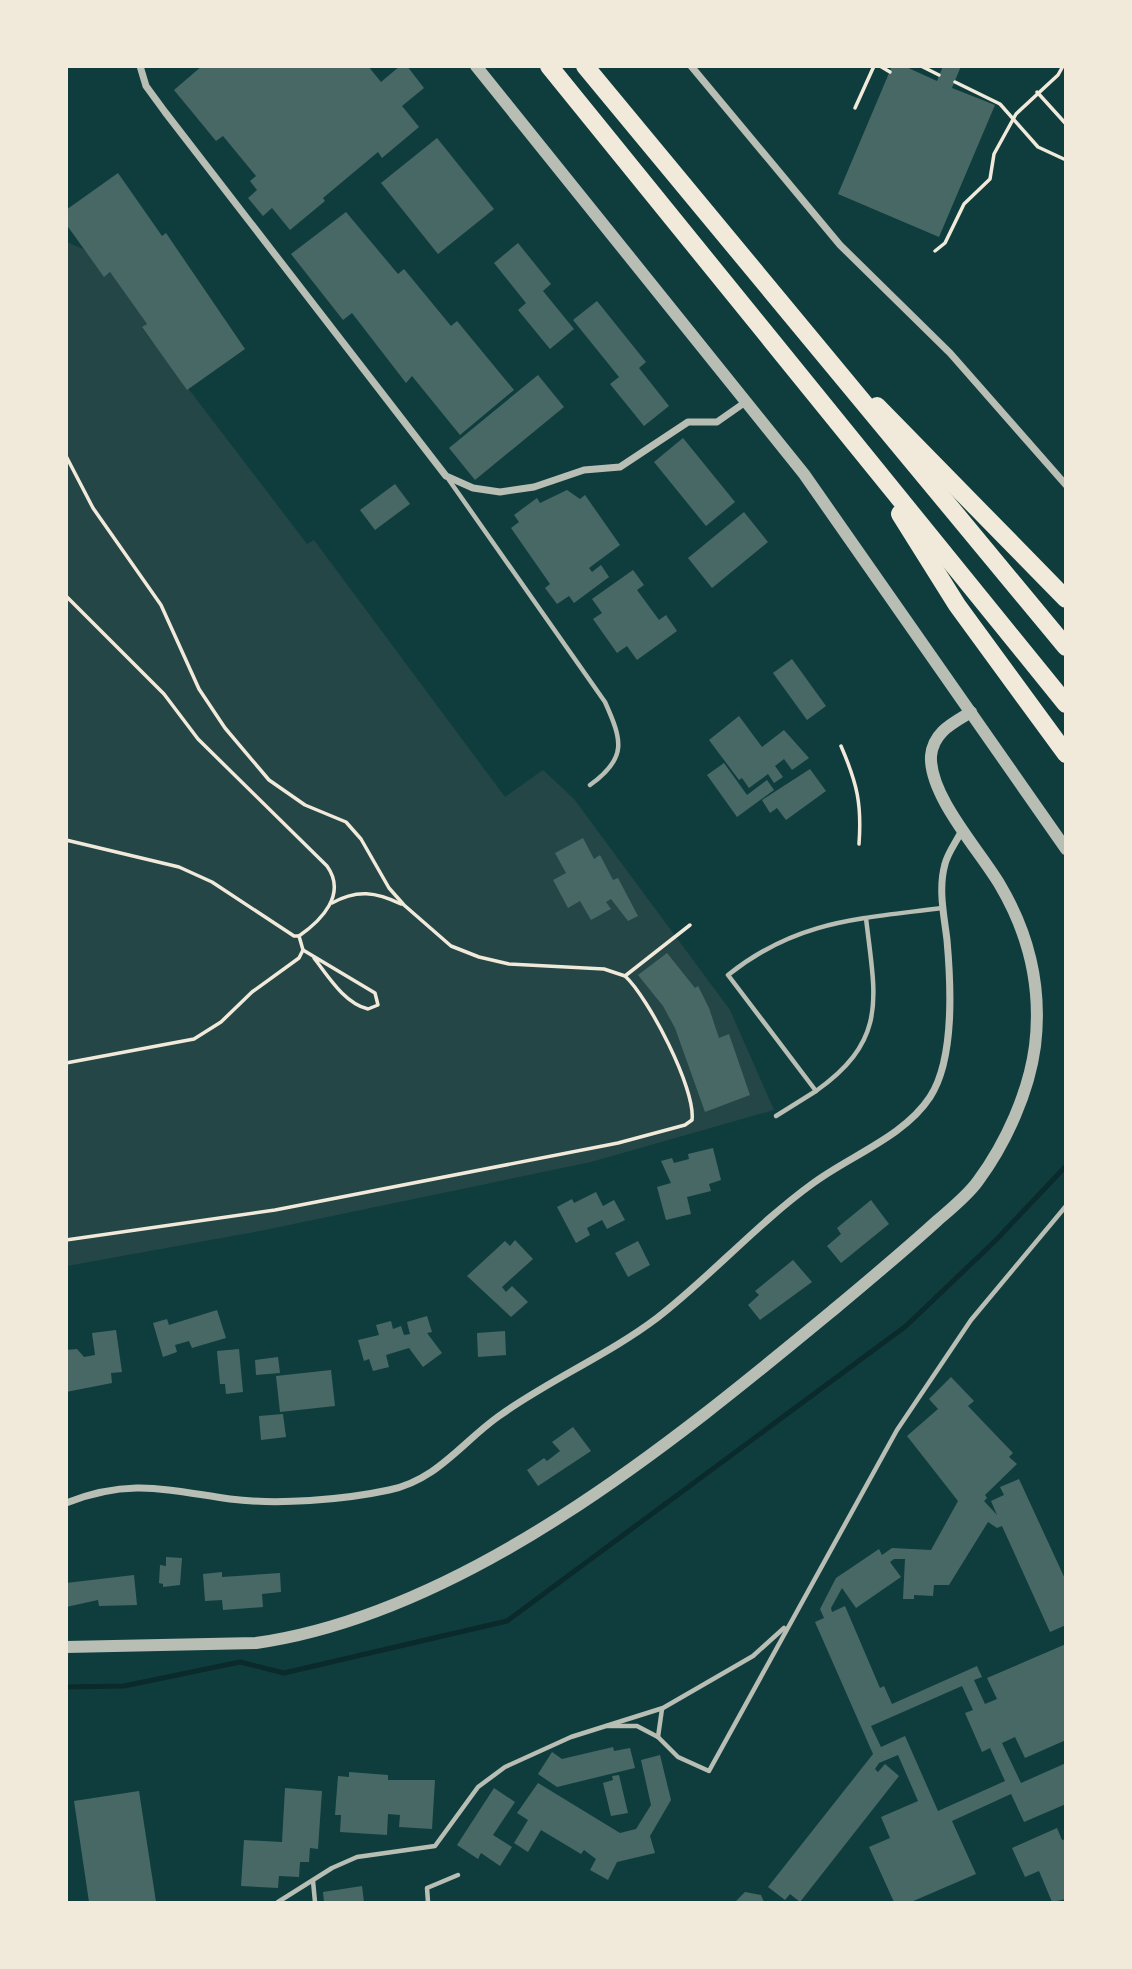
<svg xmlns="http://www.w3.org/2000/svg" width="1132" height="1969" font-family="'Nunito Sans',sans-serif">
	<rect width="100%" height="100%" fill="#0f3d3e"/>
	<polygon fill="#244646" points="67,242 85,250 104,276 110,272 147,324 142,328 307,544 314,540 505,797 543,770 574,799 730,1010 774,1110 591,1162 260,1231 67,1266"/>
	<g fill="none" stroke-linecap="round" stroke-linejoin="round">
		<polyline stroke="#0a2a2b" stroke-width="5" points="66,1687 124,1686 240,1662 284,1673 507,1621 906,1326 995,1241 1065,1167"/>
	</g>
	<g fill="#486865" fill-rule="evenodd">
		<polygon points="202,66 368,66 381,82 400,66 407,66 424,88 402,106 419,127 382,158 378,152 323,198 325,201 290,230 272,208 263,216 248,198 257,190 250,181 256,176 223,136 216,141 174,90"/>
		<polygon points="892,66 904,66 937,81 943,66 961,66 952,88 995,105 939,237 838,194"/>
		<polygon points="437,138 494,209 438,254 381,183"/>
		<polygon points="118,173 162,236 166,233 245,349 187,390 142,327 147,324 110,272 104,277 66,224 66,210"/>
		<polygon points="346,212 398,274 404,269 451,326 457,321 514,390 460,435 412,376 406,383 352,313 343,320 291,254"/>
		<polygon points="518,243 551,284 543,291 574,329 550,349 518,310 526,303 494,263"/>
		<polygon points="597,301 646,362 639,368 669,406 644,426 610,384 619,377 573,320"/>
		<polygon points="538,375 564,407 475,480 449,448"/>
		<polygon points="683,438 735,502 706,526 654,462"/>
		<polygon points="395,484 410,504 375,530 360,510"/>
		<polygon points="567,490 580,499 585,495 620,545 589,568 592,572 601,565 609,577 574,603 569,596 557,604 545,588 550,584 511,528 519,522 514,515 537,498 540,503"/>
		<polygon points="744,512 768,542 712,588 688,558"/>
		<polygon points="633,570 644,585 637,590 659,620 666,615 677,631 637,660 627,646 617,653 593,619 602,613 592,599"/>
		<polygon points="792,659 826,706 807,720 773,673"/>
		<polygon points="739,716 762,747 784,730 809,758 792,770 784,759 775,766 783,777 774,783 768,774 749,788 742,778 739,780 709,740"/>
		<polygon points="724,763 747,795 767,780 774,790 737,817 707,775"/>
		<polygon points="810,769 826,791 786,820 777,808 770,813 762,800"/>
		<polygon points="583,838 594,859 600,855 613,880 618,878 638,916 628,921 611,899 606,902 611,909 591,920 580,901 568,908 553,880 566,873 555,853"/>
		<polygon points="667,953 695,988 698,986 709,1008 719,1038 729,1034 750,1095 705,1112 675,1028 663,1006 638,975"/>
		<polygon points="713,1148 721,1180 709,1184 711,1191 687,1197 691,1214 666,1220 657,1187 671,1183 661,1161 672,1158 674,1163 689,1159 688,1154"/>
		<polygon points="596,1192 603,1206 614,1200 625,1220 607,1229 602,1220 587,1228 590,1235 576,1243 557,1207 572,1199 574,1203"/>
		<polygon points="871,1200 889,1224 841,1263 827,1246 841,1234 837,1228"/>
		<polygon points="515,1240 533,1259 502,1287 506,1292 512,1286 528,1302 511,1317 467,1276 505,1241 510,1246"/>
		<polygon points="638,1241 650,1265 628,1277 615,1253"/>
		<polygon points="793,1260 812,1282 760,1320 748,1305 759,1295 755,1291"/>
		<polygon points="217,1310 226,1338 192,1348 189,1341 175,1345 177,1352 163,1357 153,1323 167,1319 169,1325"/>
		<polygon points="427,1316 432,1332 427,1333 442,1353 423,1367 409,1348 386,1355 389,1367 373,1371 369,1359 364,1361 358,1340 379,1335 376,1325 391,1321 393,1329 401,1326 404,1335 410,1334 407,1322"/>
		<polygon points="116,1330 122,1372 111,1373 112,1383 66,1392 66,1350 77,1349 84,1357 95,1355 92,1333"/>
		<polygon points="505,1331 506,1355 478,1357 477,1333"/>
		<polygon points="239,1349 243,1392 226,1394 225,1384 220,1384 217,1351"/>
		<polygon points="278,1357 280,1373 256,1375 255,1360"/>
		<polygon points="331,1370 335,1406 280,1412 276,1376"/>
		<path d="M951 1377 974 1401 968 1406 1013 1453 1009 1457 1017 1464 985 1495 987 1498 984 1501 997 1515 991 1501 1004 1495 1000 1487 1019 1479 1066 1581V1625L1050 1632 1002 1526 997 1528 988 1522 949 1585H934L933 1596 914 1595V1599H903L905 1559H894L890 1562 901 1577 856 1608 842 1588 831 1608 832 1612 845 1606 880 1688 884 1686 892 1704 977 1666 982 1677 974 1680 985 1704 997 1699 987 1678 1066 1644V1740L1025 1758 1015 1737 1002 1743 1021 1783 1066 1763V1804L1024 1822 1011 1794 952 1821 976 1874 911 1902H894L869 1847 890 1838 881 1817 918 1801 898 1755 879 1763 875 1769 878 1772 885 1764 899 1776 800 1902 790 1894 785 1900 768 1887 873 1754 815 1622 824 1618 820 1609 836 1578 879 1549 882 1555 892 1548 931 1550 958 1501 907 1436 938 1409 929 1399ZM962 1686 973 1710 965 1713 982 1752 990 1748 1005 1781 938 1811 905 1736 881 1747 871 1726Z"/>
		<polygon points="283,1414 286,1437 261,1440 259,1416"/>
		<polygon points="573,1427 591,1451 538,1486 527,1470 544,1458 547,1461 560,1451 552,1442"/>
		<polygon points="166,1557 182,1558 180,1585 163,1587 163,1584 159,1583 160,1565 166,1566"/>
		<polygon points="222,1572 222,1577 280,1573 281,1592 262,1594 263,1607 223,1610 222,1600 205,1601 203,1574"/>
		<polygon points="134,1575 137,1605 99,1606 98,1600 66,1607 66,1583"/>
		<polygon points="613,1747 614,1751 630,1748 635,1768 557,1787 538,1774 552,1752 562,1759"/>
		<polygon points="660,1755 671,1800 650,1836 655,1853 617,1862 608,1880 590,1870 596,1859 584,1850 581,1854 541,1830 528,1852 514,1843 528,1820 517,1813 538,1783 620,1833 636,1829 651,1805 641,1760"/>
		<polygon points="349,1772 388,1775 388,1780 435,1780 432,1829 399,1827 400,1815 388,1814 387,1835 340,1832 341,1815 335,1815 338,1776 349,1777"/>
		<polygon points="619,1775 628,1813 611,1816 603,1783 613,1780 612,1776"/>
		<polygon points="285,1788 322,1791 318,1849 310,1848 309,1862 300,1862 299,1877 279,1876 278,1888 241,1886 244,1840 282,1842"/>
		<polygon points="494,1788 515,1802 493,1835 512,1847 500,1866 481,1853 478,1859 457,1845"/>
		<polygon points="139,1791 156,1902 89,1902 74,1801"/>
		<polygon points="1057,1828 1062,1840 1066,1839 1066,1899 1052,1902 1039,1871 1025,1877 1012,1848"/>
		<polygon points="362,1886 364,1902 324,1902 323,1892"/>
		<polygon points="745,1892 761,1895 764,1902 735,1902"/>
	</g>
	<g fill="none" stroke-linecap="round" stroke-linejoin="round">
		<g stroke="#f1e9da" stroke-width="3.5">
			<polyline points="880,66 890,72"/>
			<polyline points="921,66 939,75"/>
			<polyline points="955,82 1000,104 1038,147 1066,160"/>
			<polyline points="1037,92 1066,124"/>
			<polyline points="855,108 874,66"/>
			<polyline points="935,251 945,243 964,204 990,179 994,154 1016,114 1058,75 1063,66"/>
			<polyline points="66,456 93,508 161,605 199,689 225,728 269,780 305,805 346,822 361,839 389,888 404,905 451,946 479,957 509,964 604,969 625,976 690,925"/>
			<path d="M66 596 164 694 198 739 327 866C347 894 322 920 299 936H294L212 882 179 867 66 840"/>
			<path d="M841 746C857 783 862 804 859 844"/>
			<path d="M332 903C357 889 376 892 401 904"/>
			<path d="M303 950 375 993 378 1005 368 1009C344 1003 328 976 314 958"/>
			<polyline points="66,1063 194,1039 221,1022 252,992 299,958 303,950 299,936"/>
			<path d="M66 1240 275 1210 618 1143 685 1125 692 1120C696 1089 648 997 625 976"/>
		</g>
		<g stroke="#b8beb3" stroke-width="4.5">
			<path d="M449 480 605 702C622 740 628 758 590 785"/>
			<path d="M866 918C875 997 889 1039 816 1091L728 975C797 920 858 919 942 908"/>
			<polyline points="776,1116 816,1091"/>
			<polyline points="607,1726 637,1726 658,1737 678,1757 709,1771 897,1430 971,1320 1066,1206"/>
			<polyline points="658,1737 662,1709"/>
			<polyline points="313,1881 315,1902"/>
			<polyline points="278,1902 332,1868 357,1857 435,1846 478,1787 505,1767 571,1737 663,1708 753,1656 784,1628"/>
			<polyline points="428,1902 427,1888 458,1875"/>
		</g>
		<g stroke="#b8beb3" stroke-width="7">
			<polyline points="140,66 146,86 165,112 446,476 473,488 500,492 534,487 584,470 620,467 688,422 717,422 747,401"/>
			<polyline points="691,66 840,245 950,353 1066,485"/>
			<path d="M66 1503C130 1478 166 1490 230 1499 277 1505 343 1500 389 1490 437 1480 461 1443 499 1416 549 1380 608 1355 657 1318 711 1276 757 1224 812 1184 849 1156 904 1137 930 1097 955 1059 951 985 947 940 944 915 938 889 945 864 948 852 957 841 962 830"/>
		</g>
		<g stroke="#b8beb3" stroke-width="12">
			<polyline points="476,66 804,474 1066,849"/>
			<path d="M66 1647 256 1643C466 1613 672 1443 832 1311 868 1281 904 1251 938 1220 952 1208 968 1195 978 1181 1006 1143 1029 1092 1035 1046 1042 989 1029 934 1000 885 980 851 929 796 931 756 933 732 953 723 971 712"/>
		</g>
		<g stroke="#f1e9da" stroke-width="18">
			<polyline points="549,66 1066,704"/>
			<polyline points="585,66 1066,647"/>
			<polyline points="877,406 1066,599"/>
			<polyline points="900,514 957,605 1066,754"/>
		</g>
	</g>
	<rect width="1132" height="1969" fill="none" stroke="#f1e9da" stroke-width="136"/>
</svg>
